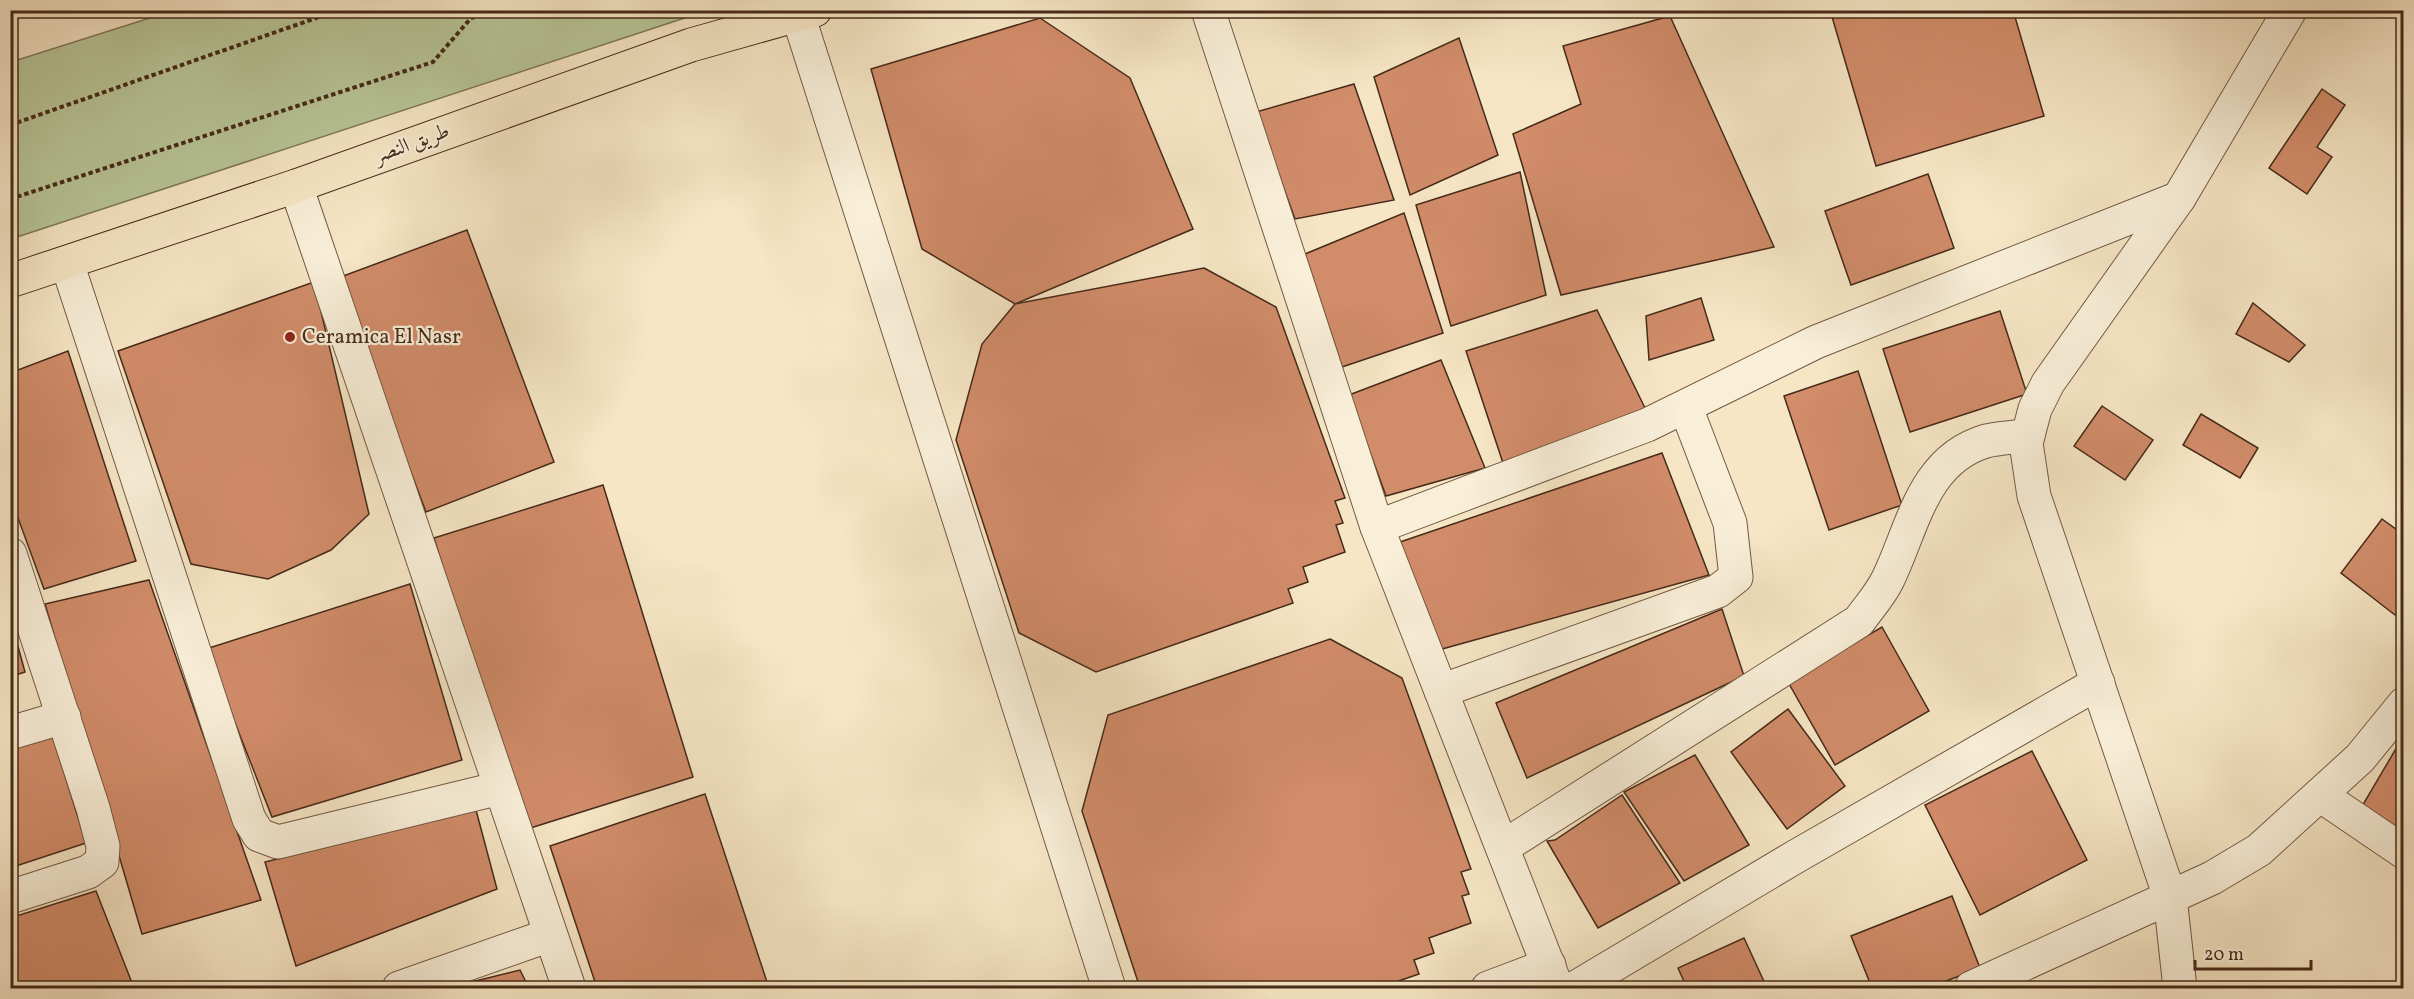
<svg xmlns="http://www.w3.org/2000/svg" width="2414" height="999" font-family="Vollkorn,Amiri,serif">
	<rect width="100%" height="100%" fill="#f6e6c5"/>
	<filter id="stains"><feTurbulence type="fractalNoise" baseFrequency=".00333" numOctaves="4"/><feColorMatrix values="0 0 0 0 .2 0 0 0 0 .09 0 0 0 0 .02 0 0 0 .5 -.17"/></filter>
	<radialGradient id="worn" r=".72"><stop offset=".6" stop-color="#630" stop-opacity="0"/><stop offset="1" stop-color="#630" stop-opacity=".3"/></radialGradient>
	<polygon fill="#b8c698" stroke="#7f7858" stroke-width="1.5" points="172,11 172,10 706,11 11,239 11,62"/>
	<g fill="#d18c6a" stroke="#462a19" stroke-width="1.5">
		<polygon points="1830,10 2013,10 2044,116 1876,166"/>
		<polygon points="1670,16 1774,247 1561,295 1513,134 1581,104 1563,46"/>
		<polygon points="1040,18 1130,78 1193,229 1015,304 922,249 871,69"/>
		<polygon points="1459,38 1498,155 1410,195 1374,77"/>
		<polygon points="1354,84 1394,200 1295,219 1256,112"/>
		<polygon points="2322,89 2345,105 2317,147 2332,157 2307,194 2269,168"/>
		<polygon points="1520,172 1546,295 1451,326 1416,205"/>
		<polygon points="1928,174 1954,248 1851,285 1825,211"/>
		<polygon points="1404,213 1443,333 1342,367 1305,254"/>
		<polygon points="467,230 554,462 426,512 338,278"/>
		<polygon points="1204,268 1276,307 1345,498 1335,501 1343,523 1336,525 1345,552 1303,567 1308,582 1288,589 1293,603 1096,672 1019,633 956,440 982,344 1015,304"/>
		<polygon points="314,282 369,514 331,550 268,579 191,564 118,351"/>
		<polygon points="1701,298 1714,340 1649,360 1646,316"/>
		<polygon points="2253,303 2305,345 2289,362 2236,334"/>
		<polygon points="1597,310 1647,412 1503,463 1466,351"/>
		<polygon points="2000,311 2027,394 1910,432 1883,349"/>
		<polygon points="68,351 136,561 44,589 10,496 10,373"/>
		<polygon points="1441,360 1485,468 1386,496 1349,395"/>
		<polygon points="1858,371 1902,505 1829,530 1784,396"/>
		<polygon points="2102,406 2153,440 2125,480 2074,446"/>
		<polygon points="2201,414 2258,448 2240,478 2183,445"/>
		<polygon points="1662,453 1709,575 1442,649 1400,542"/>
		<polygon points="603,485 693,777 524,830 434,538"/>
		<polygon points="2382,519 2404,535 2404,611 2395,615 2341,573"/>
		<polygon points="149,580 261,900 142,934 45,604"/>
		<polygon points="410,584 462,760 272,817 206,649"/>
		<polygon points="1722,609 1744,676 1527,778 1496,703"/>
		<polygon points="10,617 25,672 10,677"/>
		<polygon points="1882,627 1929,711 1835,765 1788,682"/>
		<polygon points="1330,639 1402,678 1471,869 1461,872 1469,894 1462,896 1471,923 1429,938 1434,953 1414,960 1419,974 1378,988 1140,988 1082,811 1108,715"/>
		<polygon points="1788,709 1845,786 1787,829 1731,752"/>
		<polygon points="52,734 86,843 10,868 10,748"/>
		<polygon points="2404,735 2404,837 2361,808"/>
		<polygon points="2032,751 2087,860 1980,915 1925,805"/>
		<polygon points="1695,755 1749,845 1684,881 1624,792"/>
		<polygon points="705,794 769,988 597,988 550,846"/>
		<polygon points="1622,795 1680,883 1598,928 1547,841 1555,840"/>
		<polygon points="476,810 497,889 296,966 265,862"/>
		<polygon points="96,891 134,988 10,988 10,918"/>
		<polygon points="1952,896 1980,968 1928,988 1872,988 1851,936"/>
		<polygon points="1744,938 1767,988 1687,988 1678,968"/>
		<polygon points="520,970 529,988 447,988"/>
	</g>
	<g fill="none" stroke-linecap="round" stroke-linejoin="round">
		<defs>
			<g id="minor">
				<polyline points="1208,10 1377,527 1557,988"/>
				<polyline points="798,15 1109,988"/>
				<polyline points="296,186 569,988"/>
				<polyline points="67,263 249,819 259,835 278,842 500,788"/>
				<polyline points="1377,527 1647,425 1816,342 2179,198"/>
				<polyline points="10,554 93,808 103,846 102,862 88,872 10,897"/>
				<polyline points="1441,691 1718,591 1736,577 1730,523 1686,408"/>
				<polyline points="10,733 64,717"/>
				<polyline points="2320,795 2404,852"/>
				<path d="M1503 847 1859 621C1869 607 1881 594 1888 579 1913 528 1922 460 1986 441 1999 438 2014 437 2028 436"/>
				<polyline points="399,988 550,935"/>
				<polyline points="1488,988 1549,965"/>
				<polyline points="1575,988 1795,857 2098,683"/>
				<polyline points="1971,988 2212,878 2259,850 2360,758 2404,704"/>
				<polyline points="2180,988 2170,897 2034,496 2026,443 2035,409 2048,383 2179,198 2290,10"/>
			</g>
			<polyline id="major" points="10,281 296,186 691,45 815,10"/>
		</defs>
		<use href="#minor" stroke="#725944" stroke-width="35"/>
		<use href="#major" stroke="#462a19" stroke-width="35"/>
		<g stroke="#462a19" stroke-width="4" stroke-dasharray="4.5 3" stroke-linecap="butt">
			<polyline points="10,125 339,10"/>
			<polyline points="10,199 433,62 471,18 497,10"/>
		</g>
		<use href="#minor" stroke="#f9efd9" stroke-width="33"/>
		<use href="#major" stroke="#f6e6c5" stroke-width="33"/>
	</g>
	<circle fill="#8f2418" stroke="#f9efd9" stroke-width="2" cx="290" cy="337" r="6"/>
	<g text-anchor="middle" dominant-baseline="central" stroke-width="4.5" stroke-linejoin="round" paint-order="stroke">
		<g font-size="21" fill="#462a19" stroke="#f9efd9">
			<text transform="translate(412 144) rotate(-20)">طريق النصر</text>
		</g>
		<g font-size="21" fill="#462a19" stroke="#f9efd9" text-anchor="start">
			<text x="302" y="337">Ceramica El Nasr</text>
		</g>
	</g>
	<rect width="2414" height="999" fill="none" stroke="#f6e6c5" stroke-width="36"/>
	<rect x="12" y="12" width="2390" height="975" fill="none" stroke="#462a19" stroke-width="3"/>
	<rect x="18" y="18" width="2378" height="963" fill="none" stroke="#462a19" stroke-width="1.5"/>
	<path d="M2195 960v9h116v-9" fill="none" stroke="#462a19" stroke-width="3"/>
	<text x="2204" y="960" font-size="18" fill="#462a19" stroke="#f9efd9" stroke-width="4.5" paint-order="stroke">20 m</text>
	<rect width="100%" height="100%" filter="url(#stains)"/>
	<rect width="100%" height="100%" fill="url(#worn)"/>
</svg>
